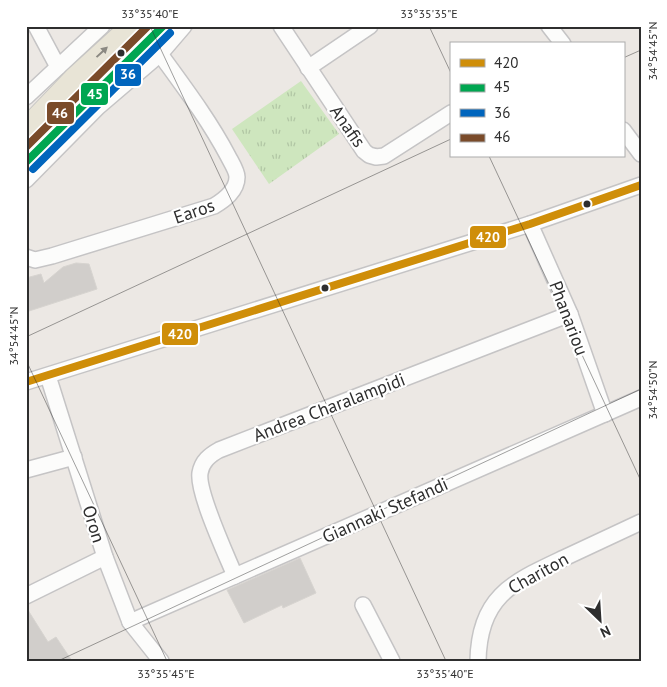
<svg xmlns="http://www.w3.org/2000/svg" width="667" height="687" font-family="'PT Sans',sans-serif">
	<defs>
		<pattern id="park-tufts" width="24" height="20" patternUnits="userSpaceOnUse" patternTransform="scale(1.25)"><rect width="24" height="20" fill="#cee6be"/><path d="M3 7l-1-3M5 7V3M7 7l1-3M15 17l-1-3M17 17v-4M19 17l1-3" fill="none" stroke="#b1c6a4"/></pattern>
	</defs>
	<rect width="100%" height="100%" fill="#ece8e4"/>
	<polygon fill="url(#park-tufts)" points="301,81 339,134 269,184 232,129"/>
	<g fill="#d1cecb" stroke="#d7d4d0">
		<polygon points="76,263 89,264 97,289 26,312 26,278 41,274 44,283 63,267"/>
		<polygon points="300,558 316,593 283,608 282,605 244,623 227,590"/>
		<polygon points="26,607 48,642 56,637 72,661 26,661"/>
	</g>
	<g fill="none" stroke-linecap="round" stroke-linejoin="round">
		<defs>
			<g id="minor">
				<polyline points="36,26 58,67"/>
				<polyline points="281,26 364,151 369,155 376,157 384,156 451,113"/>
				<polyline points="549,26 563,44"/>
				<polyline points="308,68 370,26"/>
				<polyline points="26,97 102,26"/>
				<polyline points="623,130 641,154"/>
				<polyline points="26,180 98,107 160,54 184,26"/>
				<polyline points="530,224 570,314 605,414"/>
				<path d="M26 257 35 260 52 256 214 206C224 200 237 191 237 177 237 171 231 162 228 156 209 120 184 87 160 54"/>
				<polyline points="48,376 105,557 130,622 161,661"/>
				<polyline points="26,382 530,224 641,185"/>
				<polyline points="26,470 74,457"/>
				<path d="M235 576C226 554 197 492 200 473 202 461 210 455 219 450L570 314"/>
				<polyline points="26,596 105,557"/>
				<polyline points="363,605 392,661"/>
				<polyline points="130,622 641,398"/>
				<path d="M478 661C479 596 513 582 564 558 590 546 615 534 641 522"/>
			</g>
			<g id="major">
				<polyline points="26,128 74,78 131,26"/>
				<polyline points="26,162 89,98 163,26"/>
			</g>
		</defs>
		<use href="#minor" stroke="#c5c4c5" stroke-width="18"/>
		<use href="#major" stroke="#c6c5c4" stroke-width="22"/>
		<use href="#minor" stroke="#fcfcfb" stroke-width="15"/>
		<use href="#major" stroke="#e8e4d6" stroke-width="20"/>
		<defs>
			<polyline id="bus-1" points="26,382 530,224 641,185"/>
			<polyline id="bus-2" points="26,162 163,26"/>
			<polyline id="bus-3" points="33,169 170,33"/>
			<polyline id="bus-4" points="26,147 148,26"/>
		</defs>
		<use href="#bus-1" stroke="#fff" stroke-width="11"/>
		<use href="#bus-2" stroke="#fff" stroke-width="11"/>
		<use href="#bus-3" stroke="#fff" stroke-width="11"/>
		<use href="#bus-4" stroke="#fff" stroke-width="11"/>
		<use href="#bus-1" stroke="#cf8e09" stroke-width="8"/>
		<use href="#bus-2" stroke="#00a651" stroke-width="8"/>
		<use href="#bus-3" stroke="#0065bd" stroke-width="8"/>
		<use href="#bus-4" stroke="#7a4b2a" stroke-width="8"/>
	</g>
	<defs><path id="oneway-solid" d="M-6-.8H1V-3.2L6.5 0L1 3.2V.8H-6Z" transform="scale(1.25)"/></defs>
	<use fill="#8b8982" href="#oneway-solid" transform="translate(102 52) rotate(-43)"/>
	<path fill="none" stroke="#2e2e2e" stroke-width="1" stroke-opacity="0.45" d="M150 26 446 661M429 26 451 73M623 58 641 50M489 156 641 481M26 337 451 139M26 360 167 661M58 661 641 389"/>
	<g fill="#2e2e2e" stroke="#fff" stroke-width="2">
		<circle cx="121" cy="53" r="4.5"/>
		<circle cx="587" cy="204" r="4.5"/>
		<circle cx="325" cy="288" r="4.5"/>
	</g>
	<g text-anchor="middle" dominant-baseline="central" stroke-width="4.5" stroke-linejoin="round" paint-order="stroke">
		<g font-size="18" fill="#2e2e2e" stroke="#fff">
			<text transform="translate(348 126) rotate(55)">Anafis</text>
			<text transform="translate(194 211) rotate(-19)">Earos</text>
			<text transform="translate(569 318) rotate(69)">Phanariou</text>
			<text transform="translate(329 407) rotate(-21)">Andrea Charalampidi</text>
			<text transform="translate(385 510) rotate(-24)">Giannaki Stefandi</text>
			<text transform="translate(94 524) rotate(73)">Oron</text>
			<text transform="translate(538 573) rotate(-29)">Chariton</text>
		</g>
	</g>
	<g stroke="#fff" stroke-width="2">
		<rect x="114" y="63" width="28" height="24" rx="5" fill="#0065bd"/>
		<rect x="80" y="82" width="29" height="24" rx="5" fill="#00a651"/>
		<rect x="46" y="101" width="29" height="24" rx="5" fill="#7a4b2a"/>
		<rect x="469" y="225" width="38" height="24" rx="5" fill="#cf8e09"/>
		<rect x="161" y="322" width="38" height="24" rx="5" fill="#cf8e09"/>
	</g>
	<g font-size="14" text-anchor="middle" font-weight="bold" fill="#fff">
		<text x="128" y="79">36</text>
		<text x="95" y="99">45</text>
		<text x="60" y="118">46</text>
		<text x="488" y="242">420</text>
		<text x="180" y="339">420</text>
	</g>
	<rect width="667" height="687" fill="none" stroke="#ffffff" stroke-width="55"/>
	<rect x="450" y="42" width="175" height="115" fill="#ffffff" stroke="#ababab"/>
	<rect x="460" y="59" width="25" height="8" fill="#cf8e09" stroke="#ababab"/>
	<text x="494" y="68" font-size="15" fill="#2e2e2e">420</text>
	<rect x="460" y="84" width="25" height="8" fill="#00a651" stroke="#ababab"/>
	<text x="494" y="92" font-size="15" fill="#2e2e2e">45</text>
	<rect x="460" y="109" width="25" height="8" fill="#0065bd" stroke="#ababab"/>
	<text x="494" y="118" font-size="15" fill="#2e2e2e">36</text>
	<rect x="460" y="134" width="25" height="8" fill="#7a4b2a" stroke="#ababab"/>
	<text x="494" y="142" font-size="15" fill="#2e2e2e">46</text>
	<g transform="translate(600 620) rotate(155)" stroke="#ffffff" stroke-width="4" paint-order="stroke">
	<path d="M0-4L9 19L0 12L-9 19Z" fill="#2e2e2e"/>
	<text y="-8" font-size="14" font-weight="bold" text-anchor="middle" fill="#2e2e2e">N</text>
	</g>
	<rect x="28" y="28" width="612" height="632" fill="none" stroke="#2e2e2e" stroke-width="2"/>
	<g font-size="12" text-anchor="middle" fill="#2e2e2e">
		<text x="150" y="18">33°35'40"E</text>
		<text x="429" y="18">33°35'35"E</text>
		<text transform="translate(653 51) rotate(-90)" y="4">34°54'45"N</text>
		<text transform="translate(14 336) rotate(-90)" y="4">34°54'45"N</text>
		<text transform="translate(653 390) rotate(-90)" y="4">34°54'50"N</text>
		<text x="166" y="678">33°35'45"E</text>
		<text x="445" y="678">33°35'40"E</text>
	</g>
</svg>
